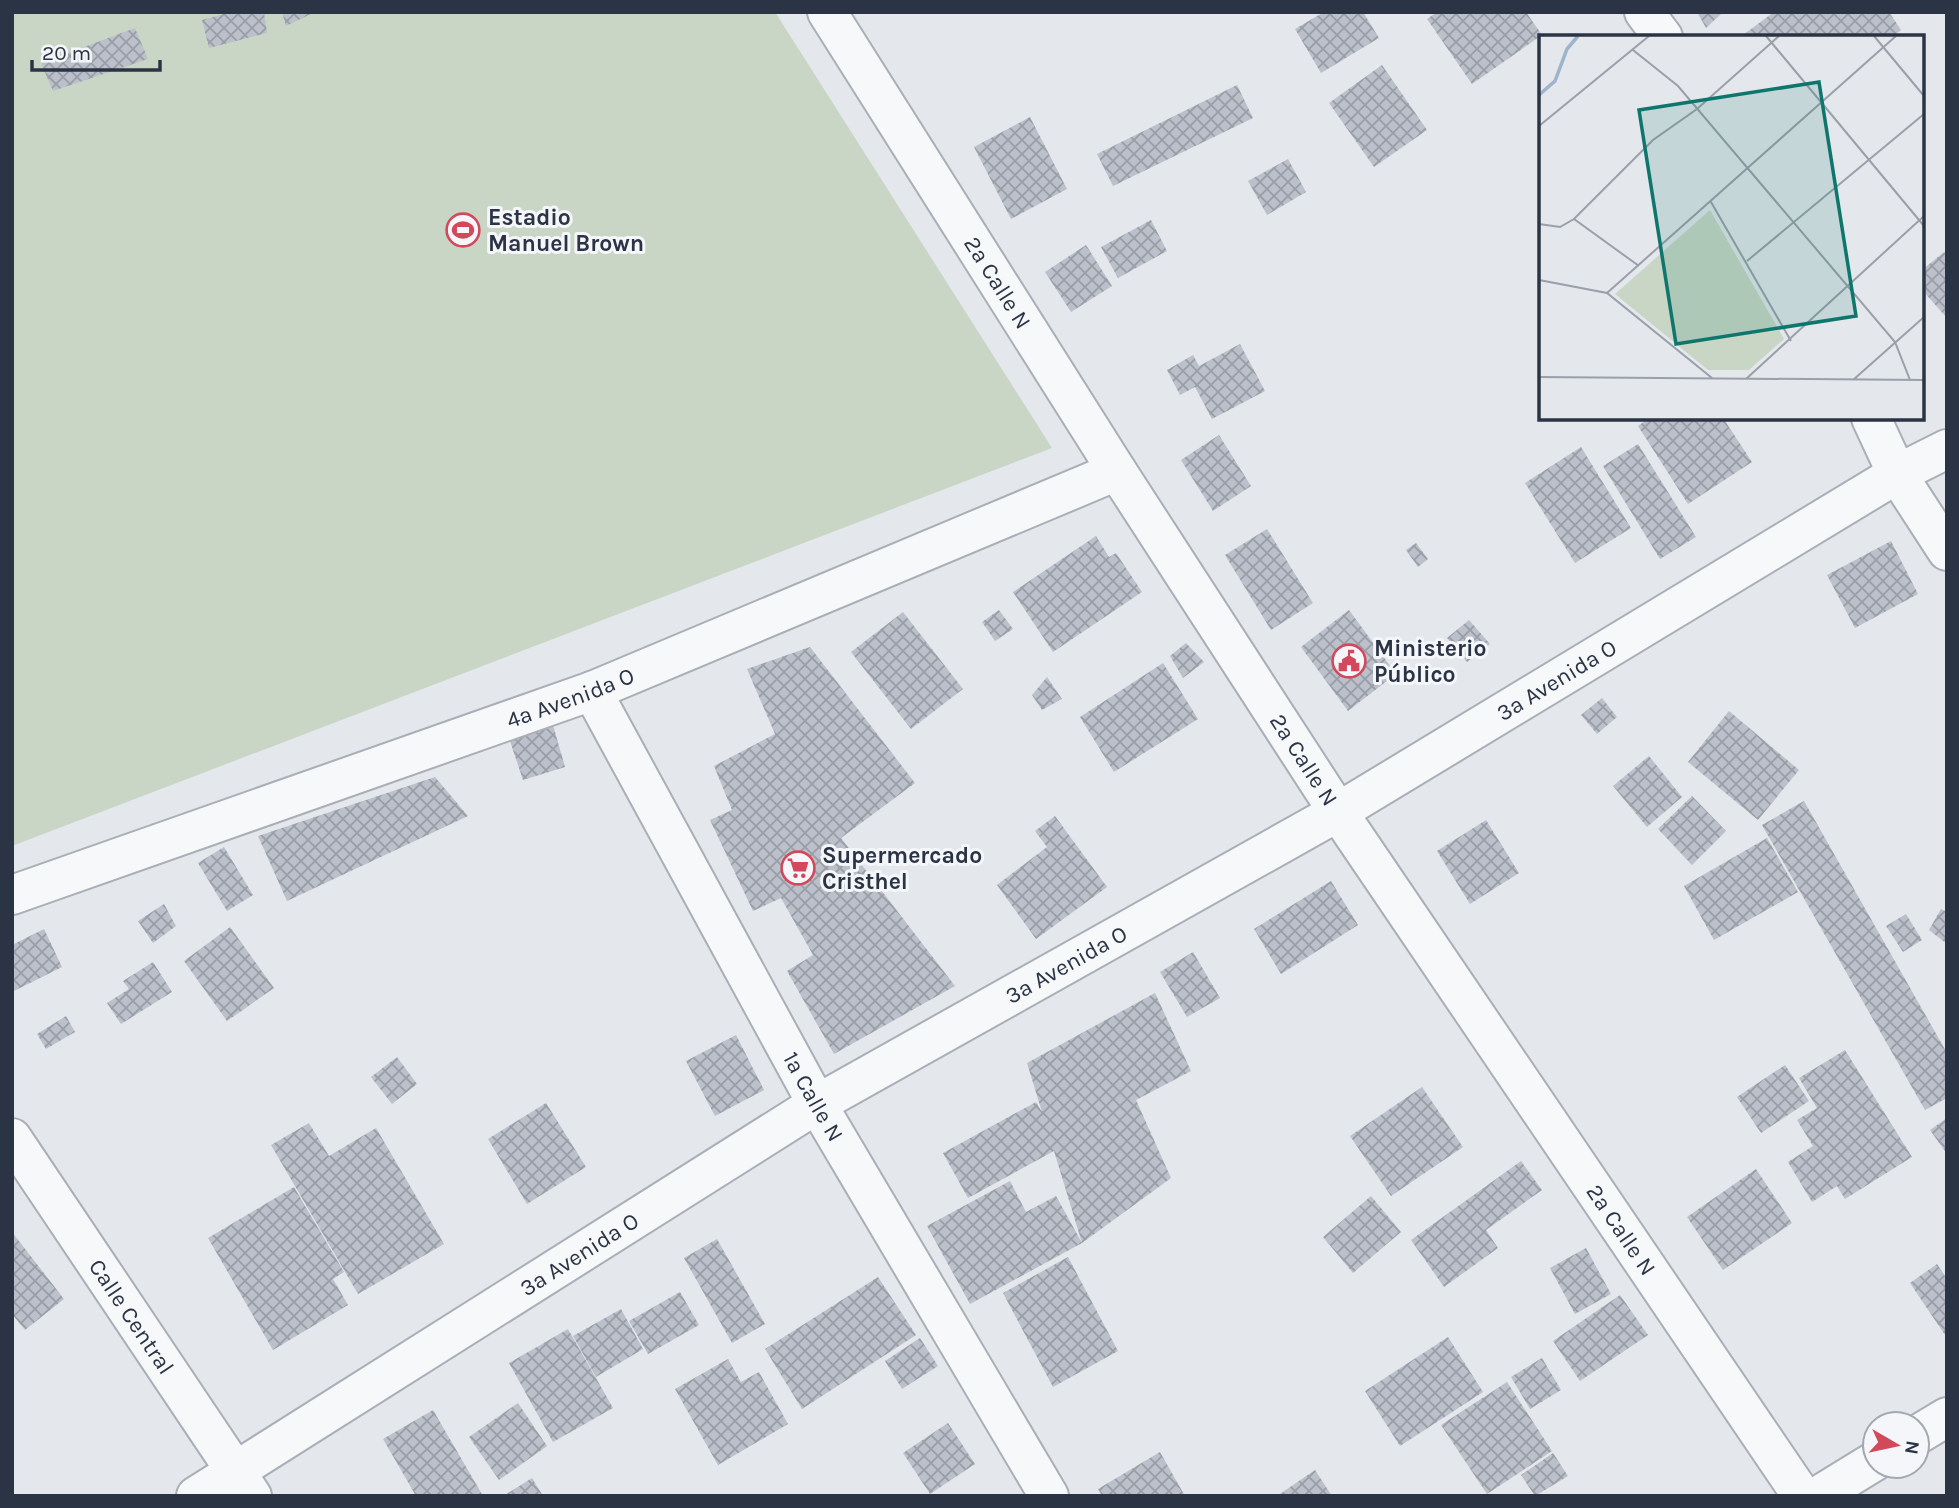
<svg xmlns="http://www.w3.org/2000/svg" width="1959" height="1508" font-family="Karla,sans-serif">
	<defs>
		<pattern id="building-cross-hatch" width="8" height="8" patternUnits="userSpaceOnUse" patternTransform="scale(1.75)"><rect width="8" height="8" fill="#bbc0ca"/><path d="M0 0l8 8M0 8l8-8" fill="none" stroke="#989da6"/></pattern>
	</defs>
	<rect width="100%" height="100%" fill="#e4e7ec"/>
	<polygon fill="#c9d6c5" points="12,12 775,12 1052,448 12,846"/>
	<g fill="url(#building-cross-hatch)">
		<polygon points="231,12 264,12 267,33 209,48 202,20"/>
		<polygon points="282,12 315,12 286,26"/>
		<polygon points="1324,12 1363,12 1379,38 1321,73 1295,29"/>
		<polygon points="1437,12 1526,12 1542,35 1472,84 1427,19"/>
		<polygon points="1697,12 1723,12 1706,28"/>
		<polygon points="1774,12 1889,12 1901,30 1892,37 1745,37 1743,35"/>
		<polygon points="135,28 148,59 53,91 41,63"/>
		<polygon points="1382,65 1427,130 1374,167 1329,103"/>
		<polygon points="1237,85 1253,118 1113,186 1097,154"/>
		<polygon points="1030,117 1067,189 1011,219 974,147"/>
		<polygon points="1288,159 1306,192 1267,215 1248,181"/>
		<polygon points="1151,220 1167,251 1118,278 1101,247"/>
		<polygon points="1086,245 1112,286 1071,312 1045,272"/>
		<polygon points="1944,252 1947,255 1947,318 1922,290 1922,270"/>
		<polygon points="1240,344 1265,391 1212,419 1195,387 1180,395 1167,370 1193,355 1199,366"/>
		<polygon points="1649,418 1723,418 1752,462 1688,504 1638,426"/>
		<polygon points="1219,435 1251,486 1213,511 1181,460"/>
		<polygon points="1638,444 1696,537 1660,559 1603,466"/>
		<polygon points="1581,447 1631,528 1575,563 1525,483"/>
		<polygon points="1267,529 1313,603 1271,630 1225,555"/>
		<polygon points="1096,536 1109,557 1116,553 1142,592 1053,652 1013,592"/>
		<polygon points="1891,541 1918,594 1855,628 1827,575"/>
		<polygon points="1416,543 1428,559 1418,567 1406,550"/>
		<polygon points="999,610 1013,629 995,641 982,622"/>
		<polygon points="1349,610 1396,674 1348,711 1301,647"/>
		<polygon points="903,612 963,689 911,729 851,652"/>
		<polygon points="1469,620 1490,644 1467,662 1447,638"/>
		<polygon points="1186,643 1204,662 1183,678 1170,656"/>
		<polygon points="810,647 915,783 841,838 955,986 834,1054 787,971 813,955 781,898 753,911 710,820 732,810 714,766 775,734 747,669"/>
		<polygon points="1163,663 1198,719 1114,772 1080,717"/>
		<polygon points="1047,677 1062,699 1042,710 1032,695"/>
		<polygon points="1602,698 1617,717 1597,734 1581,715"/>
		<polygon points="1729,711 1799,770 1758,820 1688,762"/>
		<polygon points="553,725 565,767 523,780 509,738"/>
		<polygon points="1649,756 1682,797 1647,827 1613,786"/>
		<polygon points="435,777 468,816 287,901 258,836"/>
		<polygon points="1692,796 1726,831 1692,865 1658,829"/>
		<polygon points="1804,801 1947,1053 1947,1098 1925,1110 1762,825"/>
		<polygon points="1055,816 1107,887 1036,939 997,885 1047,847 1035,831"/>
		<polygon points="1486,820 1519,873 1470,904 1437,851"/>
		<polygon points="1767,838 1798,892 1714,940 1684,886"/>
		<polygon points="224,847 253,895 227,911 198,863"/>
		<polygon points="1331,881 1358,925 1281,974 1254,929"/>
		<polygon points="164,904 176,926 153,943 138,921"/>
		<polygon points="1941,909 1947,912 1947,944 1929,930"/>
		<polygon points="1906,914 1922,940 1903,952 1886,926"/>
		<polygon points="230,927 274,988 227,1021 184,961"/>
		<polygon points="44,929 62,967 12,992 12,945"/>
		<polygon points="1193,952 1220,998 1187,1017 1160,972"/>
		<polygon points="153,962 172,992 121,1024 107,1003 129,989 123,981"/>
		<polygon points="1155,993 1191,1071 1136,1100 1171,1178 1082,1243 1054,1151 968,1198 943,1153 1036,1102 1042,1112 1027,1063"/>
		<polygon points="66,1016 75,1032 46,1049 37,1034"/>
		<polygon points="736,1035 764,1090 715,1116 686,1061"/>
		<polygon points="1845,1050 1912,1157 1845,1199 1837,1186 1812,1202 1788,1162 1813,1146 1797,1120 1817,1108 1799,1078"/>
		<polygon points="397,1057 417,1084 392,1104 371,1077"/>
		<polygon points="1785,1065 1809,1101 1761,1133 1737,1097"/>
		<polygon points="1422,1087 1463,1147 1391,1196 1350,1136"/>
		<polygon points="546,1103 586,1167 527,1204 488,1139"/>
		<polygon points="1947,1118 1947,1154 1930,1130"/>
		<polygon points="309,1123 329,1156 376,1128 444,1244 358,1294 271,1145"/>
		<polygon points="1521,1161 1542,1190 1486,1230 1498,1248 1444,1287 1411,1240"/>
		<polygon points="1756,1169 1792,1223 1723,1270 1687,1217"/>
		<polygon points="1010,1181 1026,1212 1056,1196 1082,1243 970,1304 927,1226"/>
		<polygon points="294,1187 344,1272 333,1279 348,1305 273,1350 208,1238"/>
		<polygon points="1371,1196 1401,1232 1353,1273 1323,1237"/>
		<polygon points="12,1232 64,1299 25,1330 12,1314"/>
		<polygon points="717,1239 765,1324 732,1343 684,1258"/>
		<polygon points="1586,1248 1611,1294 1575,1314 1550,1268"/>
		<polygon points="1068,1257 1118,1351 1053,1387 1003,1293"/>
		<polygon points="1937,1264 1947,1279 1947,1338 1910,1283"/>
		<polygon points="878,1277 916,1335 802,1409 765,1349"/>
		<polygon points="680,1292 699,1325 648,1354 629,1321"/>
		<polygon points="1620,1295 1648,1335 1580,1381 1553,1341"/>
		<polygon points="621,1309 643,1349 596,1377 573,1336"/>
		<polygon points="568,1329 613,1408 553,1442 509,1363"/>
		<polygon points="1448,1337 1483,1392 1400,1446 1365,1391"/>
		<polygon points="920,1338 938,1366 902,1389 885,1361"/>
		<polygon points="1542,1358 1561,1390 1530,1409 1511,1377"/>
		<polygon points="728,1359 741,1382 759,1372 788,1424 718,1465 675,1389"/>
		<polygon points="1507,1382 1552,1451 1487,1494 1441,1425"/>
		<polygon points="518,1403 547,1446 499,1480 469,1437"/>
		<polygon points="433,1410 483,1496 416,1496 383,1439"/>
		<polygon points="948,1423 975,1464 930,1494 903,1453"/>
		<polygon points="1160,1452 1185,1496 1102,1496 1098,1489"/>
		<polygon points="1553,1453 1568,1476 1535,1496 1521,1475"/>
		<polygon points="1315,1470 1332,1496 1277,1496"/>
		<polygon points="532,1478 543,1496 503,1496"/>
	</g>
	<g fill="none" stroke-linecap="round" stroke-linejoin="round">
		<defs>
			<g id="minor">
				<path id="s1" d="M827 12 1117 471 1338 812 1802 1496"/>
				<polyline points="1644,12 1663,37"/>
				<polyline points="1871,418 1897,474 1947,551"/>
				<path id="s2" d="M592 691 817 1104 1049 1496"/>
				<path id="s3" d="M12 895 592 691 1117 471"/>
				<path id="s4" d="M12 1138 252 1496"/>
				<polyline points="1917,1435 1947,1417"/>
				<path id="s5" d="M196 1496 817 1104 1338 812 1897 474 1947 449"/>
				<polyline points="1818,1496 1875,1461"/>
			</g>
		</defs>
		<use href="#minor" stroke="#a9aeb7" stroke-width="42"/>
		<use href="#minor" stroke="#f7f8fa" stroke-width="38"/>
	</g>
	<defs>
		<symbol id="stadium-ring" viewBox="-11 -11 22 22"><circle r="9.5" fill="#f4f6f9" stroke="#d1495b" stroke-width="1.5"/><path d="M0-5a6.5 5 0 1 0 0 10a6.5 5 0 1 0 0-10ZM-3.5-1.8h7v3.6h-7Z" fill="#d1495b"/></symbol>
		<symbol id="civic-ring" viewBox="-11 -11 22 22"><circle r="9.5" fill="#f4f6f9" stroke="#d1495b" stroke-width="1.5"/><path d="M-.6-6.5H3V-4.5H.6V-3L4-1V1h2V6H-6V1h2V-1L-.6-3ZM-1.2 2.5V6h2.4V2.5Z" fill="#d1495b"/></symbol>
		<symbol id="supermarket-ring" viewBox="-11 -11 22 22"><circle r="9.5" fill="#f4f6f9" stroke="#d1495b" stroke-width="1.5"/><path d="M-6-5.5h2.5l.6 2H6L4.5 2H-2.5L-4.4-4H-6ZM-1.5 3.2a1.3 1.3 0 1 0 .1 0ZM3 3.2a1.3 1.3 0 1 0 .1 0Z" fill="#d1495b"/></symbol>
	</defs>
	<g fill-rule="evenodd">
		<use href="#stadium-ring" x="444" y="211" width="38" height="38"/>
		<use href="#civic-ring" x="1330" y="642" width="38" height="38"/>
		<use href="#supermarket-ring" x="779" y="849" width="38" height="38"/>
	</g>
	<g text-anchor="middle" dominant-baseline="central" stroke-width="6" stroke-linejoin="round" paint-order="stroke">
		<g font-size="23" font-weight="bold" fill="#2b3445" stroke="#f4f6f9" text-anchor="start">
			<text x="488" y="217">Estadio<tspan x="488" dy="26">Manuel Brown</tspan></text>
			<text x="1374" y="648">Ministerio<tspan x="1374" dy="26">Público</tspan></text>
			<text x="822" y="855">Supermercado<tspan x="822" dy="26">Cristhel</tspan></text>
		</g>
		<g font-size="23" fill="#2b3445" stroke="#f4f6f9">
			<text stroke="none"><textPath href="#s1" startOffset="320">2a Calle N</textPath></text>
			<text stroke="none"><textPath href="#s5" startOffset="1587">3a Avenida O</textPath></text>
			<text stroke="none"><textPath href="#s3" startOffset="592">4a Avenida O</textPath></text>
			<text stroke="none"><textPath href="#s1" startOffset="887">2a Calle N</textPath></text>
			<text stroke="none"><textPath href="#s5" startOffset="1020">3a Avenida O</textPath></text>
			<text stroke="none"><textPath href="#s2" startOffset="462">1a Calle N</textPath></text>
			<text stroke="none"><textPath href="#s1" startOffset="1454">2a Calle N</textPath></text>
			<text stroke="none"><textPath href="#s5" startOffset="453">3a Avenida O</textPath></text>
			<text stroke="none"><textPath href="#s4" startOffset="215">Calle Central</textPath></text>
		</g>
	</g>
	<g transform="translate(1539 35)">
		<rect width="385" height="385" fill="#e4e7ec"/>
		<path d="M171 175 245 304 210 335H169L76 259Z" fill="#c9d6c5"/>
		<path fill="none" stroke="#9fb4cc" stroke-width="3.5" d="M0 60 16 46 28 14 39 1"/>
		<path fill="none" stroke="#9a9fa9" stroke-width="2" d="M227 1 385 191M335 1 385 61M94 15 139 51 356 307 371 345M0 91 110 1M172 167 252 306M35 184 100 231M0 189 21 192 35 184 114 105 158 74 240 1M208 226 385 79M0 245 68 258 173 343M68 258 357 1M0 342 385 345M207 344 385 181M314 345 385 282"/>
		<path fill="#0f766e" fill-opacity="0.15" stroke="#0f766e" stroke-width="3.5" d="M280 47 317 281 137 309 100 75Z"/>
		<rect width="385" height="385" fill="none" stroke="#2b3445" stroke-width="3.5"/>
	</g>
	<rect width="1959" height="1508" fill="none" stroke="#2b3445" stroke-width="28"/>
	<g transform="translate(1896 1445) rotate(99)"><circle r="33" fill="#f4f6f9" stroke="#a4a8b1" stroke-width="2"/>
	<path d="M0-5L12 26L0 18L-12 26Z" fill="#d1495b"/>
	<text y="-10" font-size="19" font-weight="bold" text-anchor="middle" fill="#2b3445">N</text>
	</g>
	<path d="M32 60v10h128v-10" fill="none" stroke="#2b3445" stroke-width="3.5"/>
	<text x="42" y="60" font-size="21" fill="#2b3445" stroke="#f4f6f9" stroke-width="5" paint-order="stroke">20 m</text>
</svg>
